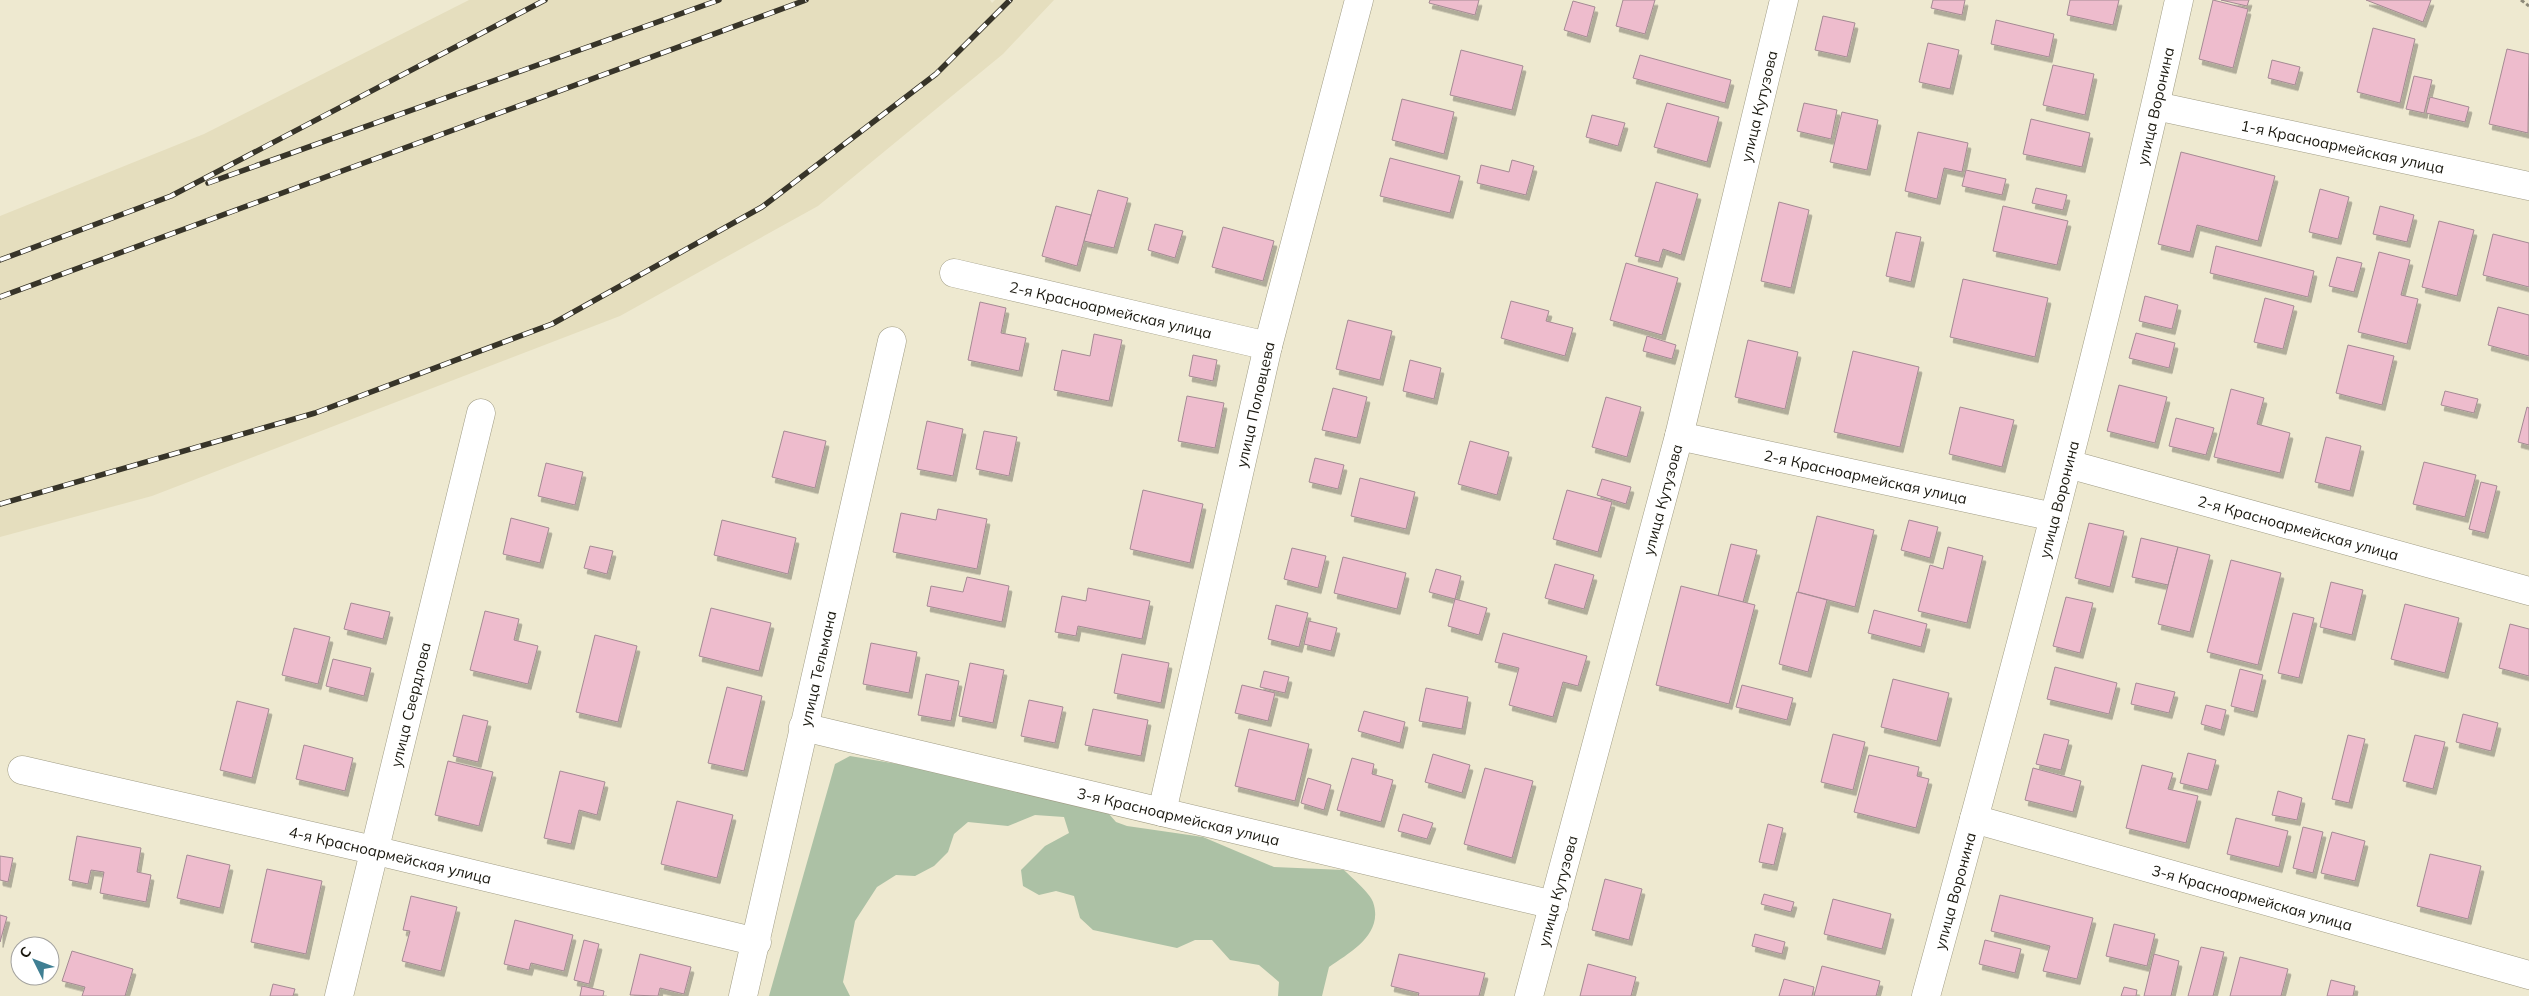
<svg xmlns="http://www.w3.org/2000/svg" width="2529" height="996" font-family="Mulish,sans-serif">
	<defs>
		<filter id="shadow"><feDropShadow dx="3" dy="5.5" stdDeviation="0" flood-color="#0004"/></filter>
	</defs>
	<rect width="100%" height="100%" fill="#eee9d0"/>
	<polygon fill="#e5debe" points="469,0 990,0 992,3 995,0 1054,0 1003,54 818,206 620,316 152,496 0,537 0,216 204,134"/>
	<path fill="#acc1a5" d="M850 756 1094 797 1116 822 1127 826 1203 837 1274 867 1344 870C1351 877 1370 893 1373 902 1384 934 1351 952 1329 967L1322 996H1278L1279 982 1259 965 1230 960 1212 940H1195L1177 948 1093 930 1080 918 1074 896 1056 891 1039 895 1023 886 1021 870 1045 846 1069 833 1064 817 1035 815 1008 826 968 822 954 834 948 852 934 866 915 876 896 875 877 887 855 921 843 982 850 996H769L835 764Z"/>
	<g fill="#eebccd" stroke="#a48a93" filter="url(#shadow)">
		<polygon points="1430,0 1479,0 1475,15 1429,3"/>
		<polygon points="1623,0 1655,0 1645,34 1616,26"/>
		<polygon points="1933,0 1965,0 1962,15 1931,8"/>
		<polygon points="2070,0 2119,0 2113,25 2067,15"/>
		<polygon points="2213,0 2248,9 2233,68 2199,59"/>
		<polygon points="2221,0 2249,0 2247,6"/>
		<polygon points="2366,0 2431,0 2423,22"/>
		<polygon points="1573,1 1595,7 1587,37 1564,30"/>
		<polygon points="1823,16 1855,23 1847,57 1815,50"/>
		<polygon points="1996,20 2054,34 2049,57 1991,44"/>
		<polygon points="2373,28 2415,39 2400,103 2357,92"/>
		<polygon points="1928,43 1959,50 1950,89 1919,82"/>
		<polygon points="2507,49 2529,54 2528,133 2489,124"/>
		<polygon points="1461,50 1523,66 1512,110 1450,95"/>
		<polygon points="1640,55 1731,80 1725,103 1633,78"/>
		<polygon points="2272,60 2300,67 2295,85 2268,78"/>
		<polygon points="2053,65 2094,74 2085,115 2043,105"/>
		<polygon points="2414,76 2432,80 2424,113 2406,109"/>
		<polygon points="2430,97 2469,107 2465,122 2426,113"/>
		<polygon points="1402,99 1454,112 1444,154 1392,140"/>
		<polygon points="1667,103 1719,117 1707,162 1654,147"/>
		<polygon points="1804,103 1837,110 1831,139 1797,131"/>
		<polygon points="1842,112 1878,120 1867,170 1830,162"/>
		<polygon points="1592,115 1625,123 1618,146 1586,137"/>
		<polygon points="2031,119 2090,133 2082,167 2023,154"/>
		<polygon points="1918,132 1968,143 1962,172 1944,168 1937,199 1905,191"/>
		<polygon points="2181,152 2275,176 2258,241 2197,225 2190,252 2158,244"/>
		<polygon points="1390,158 1460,176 1450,213 1380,196"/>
		<polygon points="1512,160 1534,166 1526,195 1477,183 1481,165 1509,172"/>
		<polygon points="1966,170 2006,179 2002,195 1962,186"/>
		<polygon points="1656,182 1698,194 1681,255 1663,249 1659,262 1635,256"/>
		<polygon points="2036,188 2067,195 2063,210 2032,203"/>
		<polygon points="2320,189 2349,197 2338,239 2309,232"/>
		<polygon points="1098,190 1128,198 1114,248 1084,241"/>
		<polygon points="1779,202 1809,210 1791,288 1761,281"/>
		<polygon points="1056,206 1091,215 1077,266 1042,256"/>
		<polygon points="2003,206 2068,221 2057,265 1993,251"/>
		<polygon points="2380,206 2414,215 2407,242 2373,234"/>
		<polygon points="2439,221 2474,230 2457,296 2422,287"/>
		<polygon points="1155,224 1183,231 1175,258 1148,250"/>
		<polygon points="1223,227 1274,241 1263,281 1212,267"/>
		<polygon points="1896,232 1921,237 1911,282 1886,276"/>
		<polygon points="2493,234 2529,243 2529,287 2483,275"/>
		<polygon points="2216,246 2314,271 2308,297 2210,273"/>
		<polygon points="2379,252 2410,260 2401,295 2418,299 2407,344 2358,332"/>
		<polygon points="2337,257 2362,263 2354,292 2329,286"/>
		<polygon points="1626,263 1678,278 1662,335 1610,320"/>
		<polygon points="1963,279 2048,298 2035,357 1950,337"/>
		<polygon points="2145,296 2178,305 2172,329 2139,321"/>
		<polygon points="2265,298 2294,306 2283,349 2254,342"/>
		<polygon points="1511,301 1549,311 1546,321 1573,328 1565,356 1501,338"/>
		<polygon points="980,302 1006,308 1001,333 1026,338 1019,371 968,360"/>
		<polygon points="2498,307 2529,315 2529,356 2488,345"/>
		<polygon points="1348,320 1392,331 1380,380 1336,369"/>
		<polygon points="2136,333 2175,343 2169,368 2129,358"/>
		<polygon points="1094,334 1122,340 1109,401 1054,390 1062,350 1090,356"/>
		<polygon points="1647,336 1676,345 1672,359 1643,351"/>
		<polygon points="1748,340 1798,352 1785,409 1735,397"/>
		<polygon points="2348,345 2394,356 2382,405 2336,393"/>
		<polygon points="1853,351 1919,367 1900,447 1834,432"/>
		<polygon points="1193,355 1217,360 1213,381 1189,376"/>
		<polygon points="1410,360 1441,368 1434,399 1403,391"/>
		<polygon points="2119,385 2167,397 2155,443 2107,431"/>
		<polygon points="1333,388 1367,397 1357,438 1322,430"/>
		<polygon points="2231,389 2264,398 2257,424 2290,433 2280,473 2214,457"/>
		<polygon points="2445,391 2478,399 2474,413 2441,405"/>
		<polygon points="1187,396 1224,403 1215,448 1178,441"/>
		<polygon points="1606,397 1641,407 1627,457 1592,447"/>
		<polygon points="1960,407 2014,420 2002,467 1949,454"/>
		<polygon points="2527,407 2529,408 2529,445 2518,442"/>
		<polygon points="2176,418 2214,428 2206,455 2169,446"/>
		<polygon points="927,421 963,429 953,476 917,469"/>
		<polygon points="784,431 826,441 815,488 772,477"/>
		<polygon points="984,431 1017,437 1009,476 976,469"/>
		<polygon points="2326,437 2361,446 2350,491 2315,482"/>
		<polygon points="1470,441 1509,452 1497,495 1458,484"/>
		<polygon points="1315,458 1344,465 1338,489 1309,482"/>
		<polygon points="2424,462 2476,475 2465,517 2413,504"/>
		<polygon points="546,463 583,472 575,505 538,496"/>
		<polygon points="1360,478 1415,492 1406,529 1351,516"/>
		<polygon points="1602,479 1631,487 1626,504 1597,495"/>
		<polygon points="2481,482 2497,486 2485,533 2469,529"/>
		<polygon points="1143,490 1203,504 1190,563 1130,549"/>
		<polygon points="1567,490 1612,502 1598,552 1553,539"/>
		<polygon points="938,509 987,519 977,569 893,552 901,513 936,520"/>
		<polygon points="1817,516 1874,530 1855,607 1798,592"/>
		<polygon points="511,518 549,528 540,563 503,554"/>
		<polygon points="722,520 796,538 788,574 714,555"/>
		<polygon points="1909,520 1938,527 1930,558 1901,550"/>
		<polygon points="2089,523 2124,531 2110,587 2075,578"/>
		<polygon points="2141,538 2178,547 2168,585 2132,577"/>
		<polygon points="1731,544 1757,550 1743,602 1718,596"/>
		<polygon points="590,546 613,551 607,574 584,568"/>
		<polygon points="1948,547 1983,556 1967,623 1918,611 1930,565 1943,569"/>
		<polygon points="2178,547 2210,555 2190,632 2158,624"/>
		<polygon points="1292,548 1326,556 1318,588 1284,579"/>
		<polygon points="1343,557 1406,573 1397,609 1334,593"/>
		<polygon points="2231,560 2281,573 2258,665 2207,652"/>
		<polygon points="1555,564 1594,575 1584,609 1545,598"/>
		<polygon points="1436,569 1461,576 1455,599 1429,592"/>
		<polygon points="967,577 1009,586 1002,622 927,606 931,586 963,592"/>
		<polygon points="2331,582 2363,590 2352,635 2320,627"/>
		<polygon points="1681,586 1755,605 1729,704 1656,685"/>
		<polygon points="1088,588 1150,601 1142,639 1078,626 1076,636 1055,632 1062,596 1086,601"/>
		<polygon points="1797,592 1827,600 1808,672 1779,664"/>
		<polygon points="2066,597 2093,603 2080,653 2053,646"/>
		<polygon points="1455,599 1487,608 1479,635 1448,626"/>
		<polygon points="351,603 390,612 383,639 344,629"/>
		<polygon points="2405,604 2459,618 2445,673 2391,659"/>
		<polygon points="1276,605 1308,613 1299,647 1268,639"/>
		<polygon points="711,608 771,623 759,671 699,656"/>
		<polygon points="1874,610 1927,624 1921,647 1868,633"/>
		<polygon points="485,611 519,619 514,640 538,646 528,684 470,670"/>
		<polygon points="2293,613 2314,618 2299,678 2278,673"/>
		<polygon points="1309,621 1337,628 1331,651 1304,644"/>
		<polygon points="2510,624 2529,629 2529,676 2499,668"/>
		<polygon points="294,628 330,637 318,684 282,675"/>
		<polygon points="1503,633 1587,656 1578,686 1563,682 1553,717 1509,705 1519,668 1495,662"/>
		<polygon points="595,635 637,646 618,722 576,712"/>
		<polygon points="871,643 917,652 909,693 863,684"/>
		<polygon points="1122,654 1169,663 1161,703 1114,693"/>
		<polygon points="333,659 371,668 364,696 326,686"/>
		<polygon points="970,663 1004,670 993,723 959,716"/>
		<polygon points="2055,667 2117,683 2109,714 2047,699"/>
		<polygon points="2240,669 2263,675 2254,712 2231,706"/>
		<polygon points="1264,671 1289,677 1285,693 1260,687"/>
		<polygon points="926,674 959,681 951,721 918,715"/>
		<polygon points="1893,679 1949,693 1937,741 1881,727"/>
		<polygon points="2136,683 2175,692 2169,713 2131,704"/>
		<polygon points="1242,685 1275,693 1268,721 1235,713"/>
		<polygon points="1742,685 1793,698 1787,720 1736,707"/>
		<polygon points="727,687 762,696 744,771 708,763"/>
		<polygon points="1426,688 1468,697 1462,729 1419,721"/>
		<polygon points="1029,700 1063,707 1055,743 1021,736"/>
		<polygon points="237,701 269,709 252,778 220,770"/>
		<polygon points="2206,705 2226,710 2221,730 2201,724"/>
		<polygon points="1093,709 1148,720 1141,756 1085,745"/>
		<polygon points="1364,711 1405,722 1400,743 1358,731"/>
		<polygon points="2463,714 2498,723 2491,751 2456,742"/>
		<polygon points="463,715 488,721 478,762 453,756"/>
		<polygon points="1249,729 1309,744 1295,801 1235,786"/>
		<polygon points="1833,734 1865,742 1853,790 1821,782"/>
		<polygon points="2044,734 2069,740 2061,770 2036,764"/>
		<polygon points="2348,735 2365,739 2349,803 2332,799"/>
		<polygon points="2415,735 2445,742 2433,789 2403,781"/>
		<polygon points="304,745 353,758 345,791 296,779"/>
		<polygon points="2188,753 2216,760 2208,790 2180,783"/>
		<polygon points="1433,754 1470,765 1462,793 1425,782"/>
		<polygon points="1869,755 1919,767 1917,776 1929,779 1916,828 1854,812"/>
		<polygon points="1352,758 1374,764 1372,774 1393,780 1381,822 1337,810"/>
		<polygon points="448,761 493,772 479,826 435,815"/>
		<polygon points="2142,765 2173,773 2168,789 2198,796 2186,843 2126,828"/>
		<polygon points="1485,768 1533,781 1512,858 1464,844"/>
		<polygon points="2033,768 2081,781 2073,812 2025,800"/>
		<polygon points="560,771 605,782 597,815 579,810 571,844 544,838"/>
		<polygon points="1308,778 1331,785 1324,810 1301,803"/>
		<polygon points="2278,791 2302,798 2297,820 2272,815"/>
		<polygon points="677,801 733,815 717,878 661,864"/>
		<polygon points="1403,814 1433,823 1427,839 1398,831"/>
		<polygon points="2236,818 2288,831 2279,867 2227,854"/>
		<polygon points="1768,824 1783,828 1774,865 1759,862"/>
		<polygon points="2303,827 2323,832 2313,873 2293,868"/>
		<polygon points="2332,832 2365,841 2355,881 2321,873"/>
		<polygon points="77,836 141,848 137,872 151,875 146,902 100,893 104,872 91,870 88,884 69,880"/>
		<polygon points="2430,854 2481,866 2468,919 2417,906"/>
		<polygon points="187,855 230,865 220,908 177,898"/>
		<polygon points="0,856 13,858 8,882 0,880"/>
		<polygon points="267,869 322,881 306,954 251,942"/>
		<polygon points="1605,879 1642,889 1629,940 1592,930"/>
		<polygon points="1764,894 1794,902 1791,912 1761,904"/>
		<polygon points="2000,895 2093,918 2077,979 2043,971 2050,946 1991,931"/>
		<polygon points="411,896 457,907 441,971 402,961 410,931 403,930"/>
		<polygon points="1833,899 1891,914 1882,949 1824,934"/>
		<polygon points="0,915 7,917 0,942"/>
		<polygon points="515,920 573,935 564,971 531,963 529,970 504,964"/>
		<polygon points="2114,924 2155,934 2147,966 2106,956"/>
		<polygon points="1755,934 1785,942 1782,954 1752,946"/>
		<polygon points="584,940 599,944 589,984 574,980"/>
		<polygon points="1985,940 2021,949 2015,973 1979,964"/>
		<polygon points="2201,947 2224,952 2213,996 2188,996"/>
		<polygon points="72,951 133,969 125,996 82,996 85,987 62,981"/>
		<polygon points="640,954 691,967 684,994 660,988 658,996 630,995"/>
		<polygon points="1399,954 1485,973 1479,996 1418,996 1419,993 1391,986"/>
		<polygon points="2154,954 2179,961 2171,996 2144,996"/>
		<polygon points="2240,957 2288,969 2281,996 2230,996"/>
		<polygon points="1588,964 1636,977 1631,996 1580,996"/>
		<polygon points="1822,966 1880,981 1876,996 1814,996"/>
		<polygon points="1784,979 1814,987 1812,996 1779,996"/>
		<polygon points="2331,980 2355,986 2353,996 2327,996"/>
		<polygon points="273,984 295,989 293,996 270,996"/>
		<polygon points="582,986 604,991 603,996 580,996"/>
		<polygon points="2124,987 2137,990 2136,996 2121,996"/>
	</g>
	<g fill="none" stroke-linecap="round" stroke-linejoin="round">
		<defs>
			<g id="minor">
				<path id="s1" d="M2156 106 2529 186"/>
				<path id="s2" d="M954 273 1268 346"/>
				<path id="s3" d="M1679 436 2054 517"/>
				<path id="s4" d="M2068 464 2529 591"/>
				<path id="s5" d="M803 727 1554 905"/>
				<path id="s6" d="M22 770 373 850 757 942"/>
				<path id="s7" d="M1162 812 1268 346 1359 0"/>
				<path id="s8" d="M1974 819 2529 975"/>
				<path id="s9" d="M339 996 481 413"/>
				<path id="s10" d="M743 996 892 341"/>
				<path id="s11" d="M1529 996 1679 436 1784 0"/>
				<path id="s12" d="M1926 996C2016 666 2105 334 2179 0"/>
			</g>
		</defs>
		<use href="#minor" stroke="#a09c85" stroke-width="29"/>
		<polyline stroke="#8d8978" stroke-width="3" stroke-dasharray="4 2.5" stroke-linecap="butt" points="2521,0 2529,6"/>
		<use href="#minor" stroke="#fff" stroke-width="28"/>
		<defs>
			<g id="rail">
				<polyline points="208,183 719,0"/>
				<polyline points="0,260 171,196 545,0"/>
				<polyline points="0,297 806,0"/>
				<polyline points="0,504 315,413 552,324 762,207 936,74 1010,0"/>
			</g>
		</defs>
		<use href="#rail" stroke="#373429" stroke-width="5.5"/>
		<use href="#rail" stroke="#fff" stroke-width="4" stroke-dasharray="11" stroke-linecap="butt"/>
	</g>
	<g text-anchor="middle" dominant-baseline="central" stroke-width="5" stroke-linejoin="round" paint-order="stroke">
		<g font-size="15" fill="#19170e" stroke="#fff">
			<text stroke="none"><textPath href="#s11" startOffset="919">улица Кутузова</textPath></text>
			<text stroke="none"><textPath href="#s12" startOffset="919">улица Воронина</textPath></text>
			<text stroke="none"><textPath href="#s1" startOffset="191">1-я Красноармейская улица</textPath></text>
			<text stroke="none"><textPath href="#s2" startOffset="161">2-я Красноармейская улица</textPath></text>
			<text stroke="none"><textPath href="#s7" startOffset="418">улица Половцева</textPath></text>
			<text stroke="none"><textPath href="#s3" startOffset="191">2-я Красноармейская улица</textPath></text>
			<text stroke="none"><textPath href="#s11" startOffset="514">улица Кутузова</textPath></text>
			<text stroke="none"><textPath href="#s12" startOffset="514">улица Воронина</textPath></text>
			<text stroke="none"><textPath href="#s4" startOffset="239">2-я Красноармейская улица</textPath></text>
			<text stroke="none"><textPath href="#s10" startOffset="336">улица Тельмана</textPath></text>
			<text stroke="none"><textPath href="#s9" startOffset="300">улица Свердлова</textPath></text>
			<text stroke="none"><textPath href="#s5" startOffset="386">3-я Красноармейская улица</textPath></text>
			<text stroke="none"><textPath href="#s6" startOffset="378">4-я Красноармейская улица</textPath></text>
			<text stroke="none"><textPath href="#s11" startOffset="109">улица Кутузова</textPath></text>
			<text stroke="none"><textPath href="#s12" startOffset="109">улица Воронина</textPath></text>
			<text stroke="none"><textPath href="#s8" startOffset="289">3-я Красноармейская улица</textPath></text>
		</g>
	</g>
	<g transform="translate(35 961) rotate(312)"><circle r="24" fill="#ffffff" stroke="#a3a29f"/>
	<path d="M0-4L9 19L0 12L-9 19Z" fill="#3f7f93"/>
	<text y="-8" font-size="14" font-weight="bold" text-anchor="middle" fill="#19170e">С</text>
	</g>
</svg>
